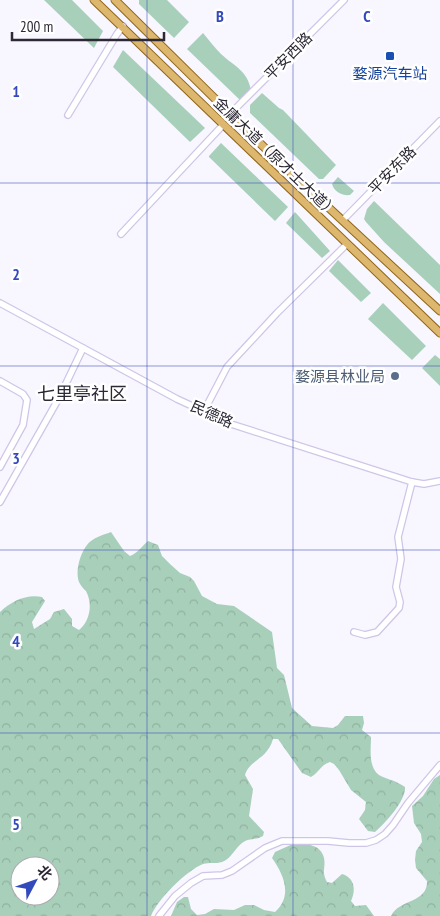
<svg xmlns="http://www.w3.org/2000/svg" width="440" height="916" font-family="'PT Sans Narrow','Noto Sans SC',sans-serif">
	<defs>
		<pattern id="forest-crowns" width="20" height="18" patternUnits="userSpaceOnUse" patternTransform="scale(1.25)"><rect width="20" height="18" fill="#a8cfba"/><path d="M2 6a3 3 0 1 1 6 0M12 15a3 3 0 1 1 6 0" fill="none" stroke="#91b2a0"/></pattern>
	</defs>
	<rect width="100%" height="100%" fill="#f8f6fe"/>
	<g fill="url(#forest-crowns)" fill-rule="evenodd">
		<path d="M111 532 124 551 130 556C138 553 142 546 148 541L158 545 162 556 170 564 180 573 190 577 194 581 202 596 217 604 234 606 272 632 277 668 284 675 292 708 312 726 333 728 338 725 345 716H363L364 723 362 730 371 737C371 749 368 767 379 775 386 779 397 781 405 787 406 801 385 823 375 832L368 831 359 819 365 810 366 802 351 790 339 770 334 764 330 762C319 766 320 772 311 777L302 773 278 739H273C267 760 250 759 245 775L253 789 249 816 264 832 263 836C257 840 248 838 242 843 235 848 231 859 222 862 216 864 209 862 203 864 187 870 157 900 151 916H0V612C12 601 26 594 42 597L45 601 32 622 34 629 50 619 54 612 64 609 72 619V626L79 630C90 621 93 604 86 591 83 588 81 586 79 582 75 571 80 554 87 545 92 538 103 535 111 532ZM20 866H50V896H20Z"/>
		<path d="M440 775V916H391C399 899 428 903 427 881L416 868 415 860 416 851 422 842 421 834 414 823 412 806 423 796 434 779Z"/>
		<path d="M295 843C306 844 321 844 324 858 326 868 321 871 327 882L332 883 342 874C355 878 356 890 351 901L355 906 366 905 374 916H171L177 902 184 897H188L191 909 197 915 205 914 214 909 234 910 245 905H254L264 910 275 912C293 896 284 875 272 858L275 852Z"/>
	</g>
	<g fill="#a8cfba">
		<polygon points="44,0 72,0 103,31 94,48"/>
		<polygon points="139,0 167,0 189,22 174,38 139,4"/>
		<path d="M203 33C209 40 215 48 221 54 235 67 247 70 251 90L240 100 187 49Z"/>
		<polygon points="123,50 205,128 190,142 113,67"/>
		<polygon points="262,93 279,108 283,110 336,165 323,179 319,179 250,113 250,105"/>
		<polygon points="221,143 288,207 275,221 209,157 209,156"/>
		<path d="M338 177 354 191 350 195C343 196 334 192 332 184Z"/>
		<polygon points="374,201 440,265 440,294 384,242 366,222 364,219 367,209"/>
		<polygon points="295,212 330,251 322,258 286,223"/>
		<polygon points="338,260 371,293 361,302 329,271"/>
		<polygon points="383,303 426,346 412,360 368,319"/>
		<polygon points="435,355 440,359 440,386 422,368"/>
	</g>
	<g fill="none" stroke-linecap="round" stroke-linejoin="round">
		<defs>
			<g id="minor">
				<polyline points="231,113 344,0"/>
				<polyline points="68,115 117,34 123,26"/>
				<polyline points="343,220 440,121"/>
				<polyline points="121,234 223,125"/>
				<polyline points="0,303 177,399 231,424 412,482 424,484 440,481"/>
				<polyline points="0,381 23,394 27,400 23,425 0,467"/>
				<polyline points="204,411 227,367 277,313 347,244"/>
				<polyline points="0,502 59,398 83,348"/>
				<polyline points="354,632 365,635 377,632 399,608 400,602 396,587 401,559 398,537 412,482"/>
				<polyline points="159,916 175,896 191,883 203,876 222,875 232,871 265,848 282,841 328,841 349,843 366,843 376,840 385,834 393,825 408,803 440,765"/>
			</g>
			<g id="major">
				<polyline points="94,0 440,333"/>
				<polyline points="115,0 273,156 440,311"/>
			</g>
		</defs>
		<use href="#minor" stroke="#cfc5e8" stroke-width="8"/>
		<use href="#major" stroke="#90661a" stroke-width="9"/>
		<use href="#minor" stroke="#fff" stroke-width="5.5"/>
		<use href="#major" stroke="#ddb76d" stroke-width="7"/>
	</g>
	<path fill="none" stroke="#334abc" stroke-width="1" stroke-opacity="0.55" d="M147 0V916M293 0V916M0 183H440M0 366H440M0 550H440M0 733H440"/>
	<rect fill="#1a4fb4" stroke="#fff" stroke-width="2" x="385" y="51" width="10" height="10" rx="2.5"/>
	<circle fill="#5c6f8a" stroke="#fff" stroke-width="2" cx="395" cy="376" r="5"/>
	<g text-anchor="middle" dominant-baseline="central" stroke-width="5" stroke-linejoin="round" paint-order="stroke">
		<g font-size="15" fill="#2c2835" stroke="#fff">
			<text transform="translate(288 56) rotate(-45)">平安西路</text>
			<text transform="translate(276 157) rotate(44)">金庸大道（原才士大道）</text>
			<text transform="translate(392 170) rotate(-46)">平安东路</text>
			<text transform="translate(212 414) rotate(24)">民德路</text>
		</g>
		<g font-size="15" fill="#164399" stroke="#fff">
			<text x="390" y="73">婺源汽车站</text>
		</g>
		<g font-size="15" fill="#4e5e75" stroke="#fff" text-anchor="end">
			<text x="385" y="376">婺源县林业局</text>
		</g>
		<g font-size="18" fill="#2c2835" stroke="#fff">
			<text x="82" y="393">七里亭社区</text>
		</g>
	</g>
	<g font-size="16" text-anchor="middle" font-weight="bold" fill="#334abc" stroke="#fff" stroke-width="5" stroke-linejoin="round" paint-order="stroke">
		<text x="220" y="22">B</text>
		<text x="367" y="22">C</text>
		<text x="16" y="97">1</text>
		<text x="16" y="280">2</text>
		<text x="16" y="464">3</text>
		<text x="16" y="647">4</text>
		<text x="16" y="830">5</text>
	</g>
	<g transform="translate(35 881) rotate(49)"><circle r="24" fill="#ffffff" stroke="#aba9ae"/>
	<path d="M0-4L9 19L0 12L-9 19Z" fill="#334abc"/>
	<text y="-8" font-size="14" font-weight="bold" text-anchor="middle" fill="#2c2835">北</text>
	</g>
	<path d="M12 32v8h152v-8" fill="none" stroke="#2c2835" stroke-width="2.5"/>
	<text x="20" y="32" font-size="15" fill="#2c2835" stroke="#ffffff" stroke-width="4" paint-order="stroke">200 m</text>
</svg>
